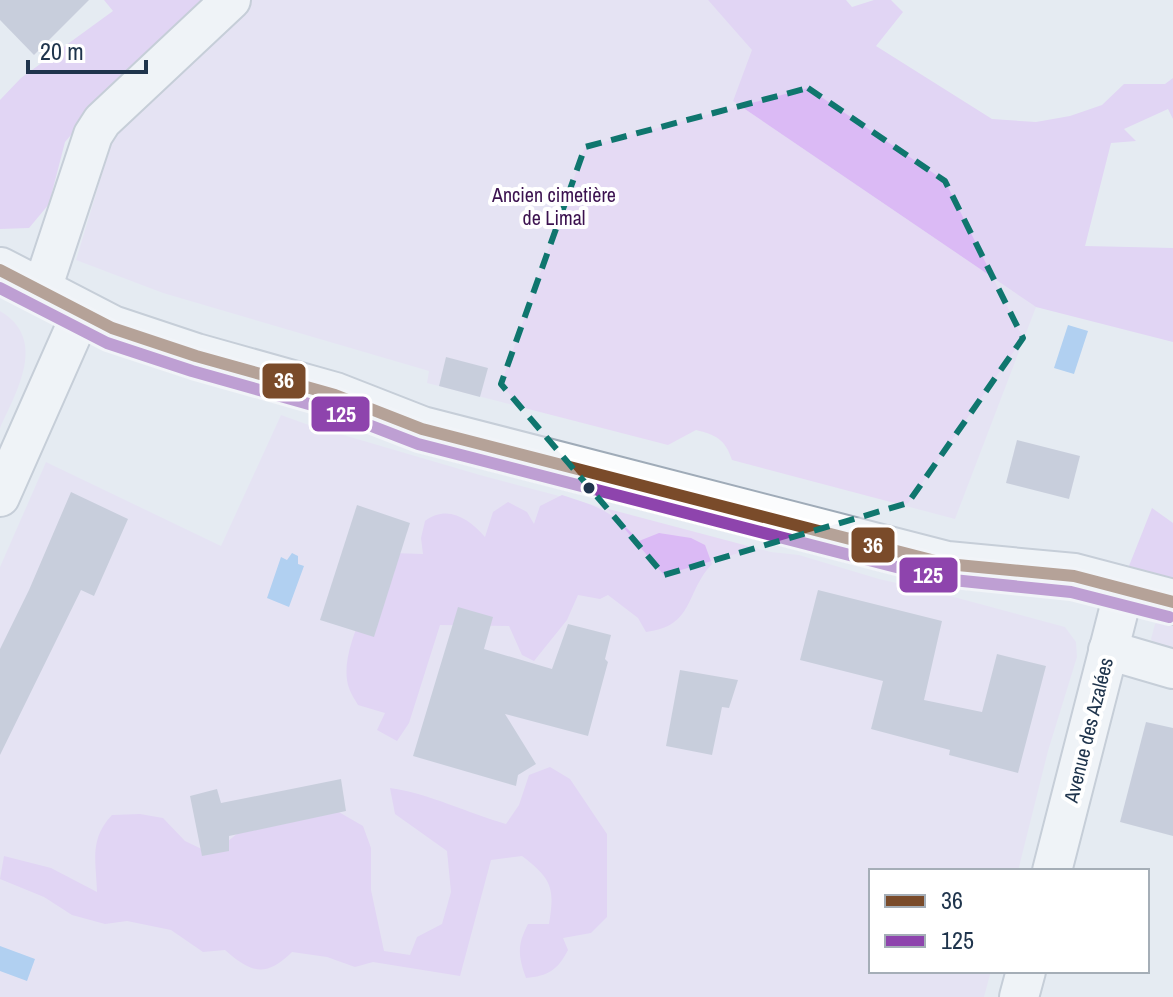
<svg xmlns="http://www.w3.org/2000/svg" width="1173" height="997" font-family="'Archivo Narrow',sans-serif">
	<rect width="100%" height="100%" fill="#e5ebf2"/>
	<g fill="#e5daf4">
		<path d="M247 0H708L753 50 733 101 1036 307 955 519 732 460C725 439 716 435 696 430L668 445 427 383 429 371 163 293 76 260 118 121Z"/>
		<path d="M0 311C48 339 17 391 0 428Z"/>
		<polygon points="281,415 306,424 480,475 771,552 799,555 879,579 928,590 1065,627 1076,642 1077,657 1048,751 1018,871 871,871 871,971 991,971 984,997 0,997 0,567 46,462 221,546"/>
		<polygon points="1165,619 1173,621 1173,652 1155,646 1151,639 1155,624"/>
	</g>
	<g fill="#dbbaf5">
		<polygon points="104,0 210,0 93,109 65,142 49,204 29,228 0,229 0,100 21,78 113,11"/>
		<polygon points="708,0 846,0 852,7 874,0 891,0 903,12 876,46 992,119 1036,122 1070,116 1102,105 1124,84 1165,84 1173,78 1173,119 1168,109 1124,129 1136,141 1111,143 1085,246 1173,248 1173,342 1036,307 733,101 752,50"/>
		<path d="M562 495C599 507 613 511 639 541L659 533 691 538 705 545 712 564C685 592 695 626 646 632L638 618 608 595 600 599 578 595 567 620 534 661 522 655 509 626 440 625 409 723 397 741 377 730 385 713 358 705C355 700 351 694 349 688 336 652 377 586 393 553L423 554 421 538 425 521C448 504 469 519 485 537L493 512 508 502 527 512 534 524 540 506Z"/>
		<polygon points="1152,508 1173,523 1173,583 1127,571"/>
		<path d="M550 767 570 779 607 834V917L591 933 563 938 568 950C558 970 548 976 526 978 518 956 517 945 528 924H549C555 888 552 879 522 856L491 860 460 976 373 962 355 967 327 957 292 952C266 978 251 973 225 950L203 952 171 930 127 921 105 924 72 915 44 897 0 879 4 856 51 868 97 892C96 861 89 839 112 815L140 814 163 818 185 841 212 854 274 804 318 800 363 826 371 848V890L384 951 410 955 417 937 442 924 451 892 447 851 395 814 390 788C431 794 467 813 506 824L519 805 529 775Z"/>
	</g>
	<g fill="#71afef">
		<polygon points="1068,325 1088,331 1074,374 1054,368"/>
		<polygon points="292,553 298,556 298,564 304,566 289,607 267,598 281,557 287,560"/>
		<polygon points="0,946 35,959 27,981 0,971"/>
	</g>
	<g fill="#a5acc2">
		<polygon points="0,0 89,0 34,55 0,20"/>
		<polygon points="446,357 488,368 480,397 439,386"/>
		<polygon points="1017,440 1080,456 1069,499 1006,483"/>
		<polygon points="71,492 128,519 94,596 81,590 0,755 0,649 29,590"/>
		<polygon points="357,505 410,523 374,637 320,620"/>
		<polygon points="818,590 942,621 924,700 982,712 997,654 1046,666 1018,773 949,755 950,750 871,729 883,681 800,660"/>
		<polygon points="458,607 493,617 484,649 552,669 568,624 611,635 605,659 608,662 588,736 505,714 536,764 518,775 516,786 413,756"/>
		<polygon points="680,670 738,680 729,708 722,707 712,755 666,746"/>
		<polygon points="1146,722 1173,728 1173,836 1120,822"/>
		<polygon points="341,779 346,811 229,836 229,851 202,856 190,796 217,789 221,803"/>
	</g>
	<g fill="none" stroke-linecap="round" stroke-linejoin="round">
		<defs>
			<g id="street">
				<polyline points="41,292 93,135 102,121 231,0"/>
				<polyline points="0,497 81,314"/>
				<polyline points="1108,650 1173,669"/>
				<polyline points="1052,871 1124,590"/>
				<polyline points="1019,997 1026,971"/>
			</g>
			<polyline id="secondary" points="0,270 112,328 196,356 335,395 422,429 947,564 1074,576 1173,602"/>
		</defs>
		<use href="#street" stroke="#9fabb8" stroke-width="42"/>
		<use href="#secondary" stroke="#9fabb8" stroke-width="48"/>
		<use href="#street" stroke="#fbfcfd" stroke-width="38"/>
		<use href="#secondary" stroke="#fbfcfd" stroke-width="44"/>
		<defs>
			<polyline id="bus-1" points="0,270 112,328 196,356 335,395 422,429 947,564 1074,576 1173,602"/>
			<polyline id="bus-2" points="0,288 107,343 192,371 330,410 418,444 943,579 1071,592 1169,617"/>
		</defs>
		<use href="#bus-1" stroke="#fff" stroke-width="18"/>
		<use href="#bus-2" stroke="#fff" stroke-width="18"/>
		<use href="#bus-1" stroke="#7a4b2a" stroke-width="12"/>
		<use href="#bus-2" stroke="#8e44ad" stroke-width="12"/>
	</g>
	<path d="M0 0H1173V997H0ZM808 88 945 181 1023 338 908 503 664 575 501 384 585 147Z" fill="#e5ebf2" fill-opacity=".55" fill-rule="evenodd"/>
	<path fill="none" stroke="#0f766e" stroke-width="6" stroke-dasharray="16 10" stroke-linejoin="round" d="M808 88 945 181 1023 338 908 503 664 575 501 384 585 147Z"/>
	<circle fill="#1f344c" stroke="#fff" stroke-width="3" cx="589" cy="488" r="7"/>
	<g text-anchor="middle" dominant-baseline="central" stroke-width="8" stroke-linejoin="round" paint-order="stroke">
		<g font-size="20" fill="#3b114f" stroke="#fff">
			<text x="554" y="194">Ancien cimetière<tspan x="554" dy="23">de Limal</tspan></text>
		</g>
		<g font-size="20" fill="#1f344c" stroke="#fff">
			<text transform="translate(1088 730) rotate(-76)">Avenue des Azalées</text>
		</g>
	</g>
	<g stroke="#fff" stroke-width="3">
		<rect x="261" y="362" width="46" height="38" rx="8" fill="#7a4b2a"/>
		<rect x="310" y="395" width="61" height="38" rx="8" fill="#8e44ad"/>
		<rect x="850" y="526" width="46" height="38" rx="8" fill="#7a4b2a"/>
		<rect x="898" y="556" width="61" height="38" rx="8" fill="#8e44ad"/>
	</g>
	<g font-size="22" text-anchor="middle" font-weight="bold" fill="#fff">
		<text x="284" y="388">36</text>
		<text x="341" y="422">125</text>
		<text x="873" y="553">36</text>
		<text x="928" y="583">125</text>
	</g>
	<rect x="869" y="869" width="280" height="104" fill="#ffffff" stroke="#a5aeb7" stroke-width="2"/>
	<rect x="885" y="895" width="40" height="12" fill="#7a4b2a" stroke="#a5aeb7" stroke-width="2"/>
	<text x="941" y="909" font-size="24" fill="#1f344c">36</text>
	<rect x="885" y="935" width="40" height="12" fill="#8e44ad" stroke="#a5aeb7" stroke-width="2"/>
	<text x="941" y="949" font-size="24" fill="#1f344c">125</text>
	<path d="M28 60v12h118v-12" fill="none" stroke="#1f344c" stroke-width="4"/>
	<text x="40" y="60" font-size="24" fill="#1f344c" stroke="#ffffff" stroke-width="6" paint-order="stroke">20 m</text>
</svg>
